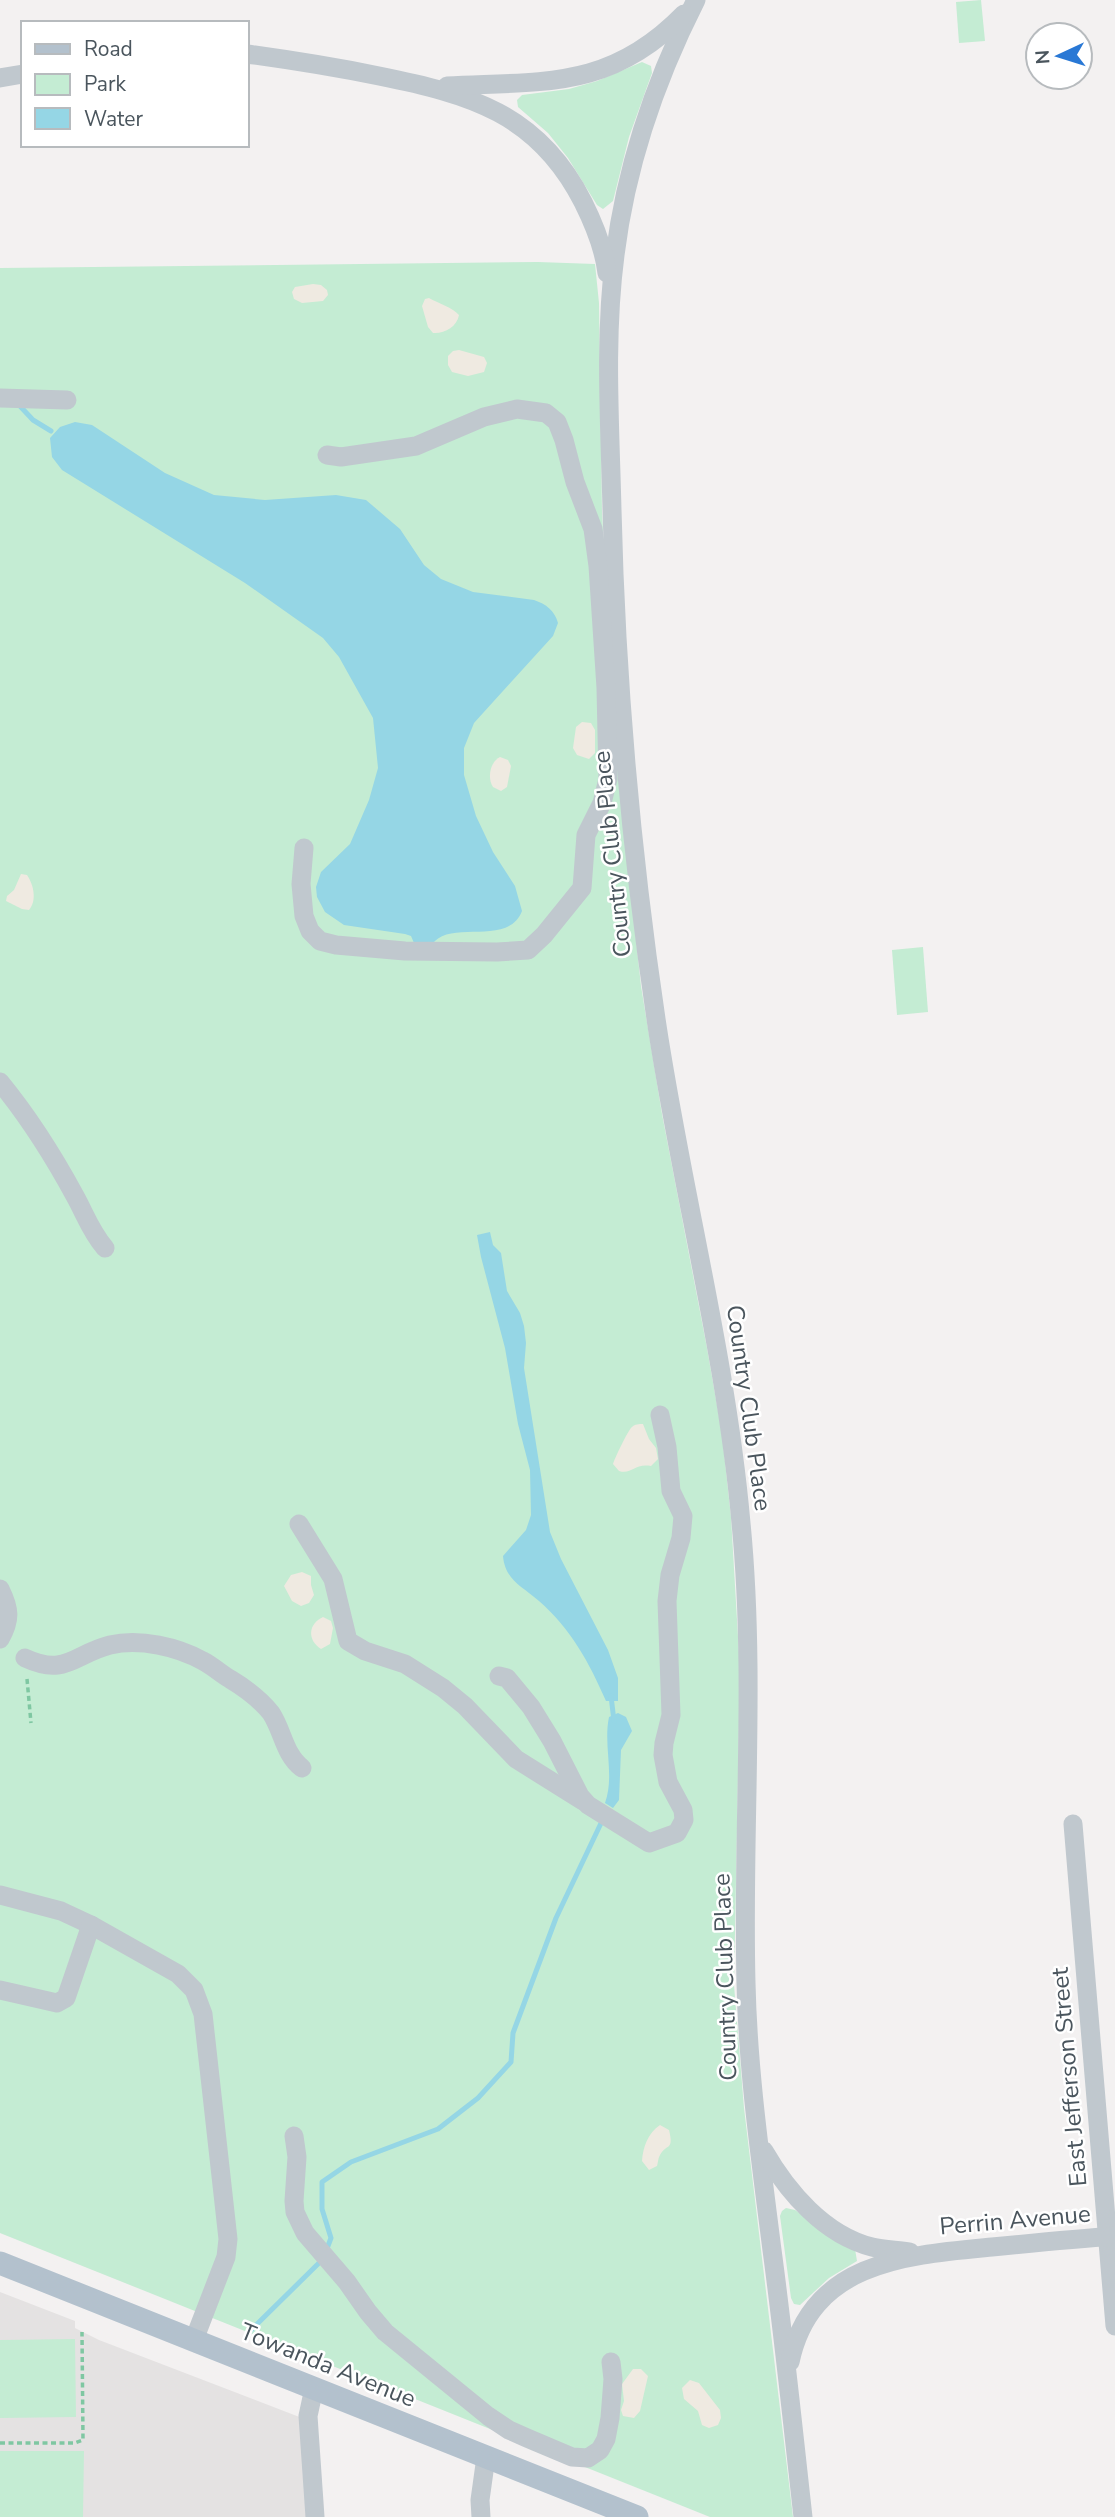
<svg xmlns="http://www.w3.org/2000/svg" width="1115" height="2517" font-family="'Nunito Sans',sans-serif">
	<rect width="100%" height="100%" fill="#f3f1f1"/>
	<polygon fill="#e4e2e2" points="0,2292 75,2321 75,2328 99,2340 302,2418 309,2517 0,2517"/>
	<g fill="#c4ecd3">
		<polygon points="981,0 985,41 959,43 956,2"/>
		<polygon points="642,62 651,66 652,73 629,137 613,201 603,209 597,205 568,158 548,133 518,107 517,100 522,95 569,89 597,81"/>
		<polygon points="538,262 595,264 599,303 602,511 609,647 619,782 641,986 662,1114 707,1348 722,1434 731,1517 740,1671 734,1985 744,2108 793,2517 710,2517 0,2233 0,268"/>
		<polygon points="923,947 928,1012 897,1015 892,950"/>
		<polygon points="786,2208 795,2210 855,2249 857,2261 829,2278 800,2305 794,2304 791,2298 780,2216 782,2211"/>
		<polygon points="75,2339 76,2417 0,2418 0,2340"/>
		<polygon points="0,2451 84,2451 83,2517 0,2517"/>
	</g>
	<g fill="#efeae1">
		<polygon points="313,284 321,285 327,290 328,295 323,301 302,303 294,299 292,292 295,287"/>
		<path d="M429 298C438 303 453 308 459 315 457 327 444 334 433 333L428 327 422 306 425 299Z"/>
		<polygon points="459,350 484,357 487,363 484,372 468,376 452,372 448,365 448,356 453,351"/>
		<polygon points="582,722 591,723 595,730 595,753 589,759 577,755 573,748 576,727"/>
		<path d="M500 757 508 760 511 766 507 787 501 791 493 787C487 778 490 762 500 757Z"/>
		<path d="M21 874 27 875C34 885 37 901 29 910L22 909 6 901 7 896 14 890Z"/>
		<path d="M643 1424 649 1439 656 1448 658 1459 651 1466C634 1463 632 1475 619 1471L613 1464C614 1460 628 1430 632 1427 635 1424 639 1424 643 1424Z"/>
		<polygon points="302,1572 311,1576 311,1585 314,1595 309,1603 301,1606 292,1601 284,1586 291,1575"/>
		<path d="M323 1617 331 1621 333 1628 330 1644 321 1649C307 1640 308 1624 323 1617Z"/>
		<path d="M660 2125 669 2130C674 2151 667 2143 660 2155 658 2158 658 2163 657 2166L649 2170 642 2161C643 2147 648 2133 660 2125Z"/>
		<polygon points="633,2369 641,2369 648,2376 640,2411 634,2418 623,2416 621,2410 624,2401 622,2384"/>
		<polygon points="690,2380 699,2383 720,2410 721,2418 718,2425 709,2428 702,2425 698,2411 684,2399 682,2388"/>
	</g>
	<g fill="#95d6e5">
		<path d="M75 422 92 425 165 473 214 495 265 500 336 495 366 500 400 529 424 565 441 579 473 592 534 600C546 604 555 611 558 623L553 636 474 723 464 748V775L476 816 493 852 515 886 522 911C508 948 448 918 432 945L414 943 411 936 405 934 344 925 325 912 317 897 316 887 321 872 350 844 369 800 378 768 373 718 339 657 323 638 245 583 62 470 52 457 50 438 60 427Z"/>
		<path d="M490 1232 493 1245 501 1253 507 1291 520 1313 524 1326 526 1343 524 1368 550 1532 561 1559 608 1650 618 1678V1701H606C589 1662 571 1629 539 1601 522 1586 505 1580 503 1556L526 1530 531 1515 530 1470 518 1424 505 1348 481 1257 477 1235Z"/>
		<path d="M618 1713 626 1717 632 1731 621 1750 619 1800 613 1808 605 1803C615 1775 603 1746 609 1717Z"/>
	</g>
	<g fill="none" stroke-linecap="round" stroke-linejoin="round">
		<g stroke="#95d6e5" stroke-width="5">
			<polyline points="19,405 33,420 51,431"/>
			<polyline points="611,1696 614,1721"/>
			<polyline points="326,2251 331,2238 322,2209 322,2182 351,2162 438,2129 478,2098 511,2062 513,2033 556,1918 603,1819"/>
			<polyline points="249,2332 322,2260"/>
		</g>
		<g stroke="#7fc7a2" stroke-width="3.5" stroke-dasharray="5 3.5" stroke-linecap="butt">
			<polyline points="27,1679 31,1723"/>
			<polyline points="0,2443 75,2443 83,2440 82,2332"/>
		</g>
		<g stroke="#c0c8ce" stroke-width="19">
			<path d="M696 0C656 79 626 166 615 255 604 339 610 425 612 510 616 680 631 851 656 1019 681 1188 726 1353 741 1523 756 1677 742 1830 746 1983 748 2073 761 2162 772 2250 784 2339 793 2428 803 2517"/>
			<path d="M247 54C291 60 335 67 379 76 469 94 538 113 583 202 594 224 604 248 607 273"/>
			<polyline points="0,78 23,74"/>
			<path d="M447 86C544 81 610 90 684 14"/>
			<polyline points="0,398 67,400"/>
			<polyline points="304,848 301,884 304,916 310,931 320,941 336,945 405,951 497,952 528,950 544,935 582,888 586,835 602,803 608,779 606,688 598,566 593,529 575,482 564,440 557,422 546,413 517,409 484,417 416,446 341,457 327,455"/>
			<path d="M0 1082C27 1115 55 1159 75 1196 85 1214 91 1232 105 1248"/>
			<polyline points="299,1524 333,1579 348,1641 365,1651 405,1664 443,1688 465,1706 516,1759 583,1801"/>
			<path d="M0 1589C10 1609 11 1620 0 1639"/>
			<path d="M25 1658C66 1677 74 1654 110 1645 140 1638 178 1647 203 1661 213 1666 221 1674 230 1679 245 1688 260 1699 271 1713 283 1731 284 1754 302 1768"/>
			<polyline points="499,1676 507,1678 531,1707 552,1741 580,1796 588,1805 649,1843 677,1833 684,1820 683,1810 668,1782 663,1755 664,1743 671,1715 667,1601 670,1575 681,1538 683,1516 671,1491 667,1447 660,1415"/>
			<polyline points="1073,1824 1115,2326"/>
			<polyline points="0,1895 61,1911 91,1925 178,1974 194,1990 203,2014 228,2239 226,2257 194,2340"/>
			<polyline points="0,1990 57,2003 66,1998 91,1925"/>
			<polyline points="294,2136 297,2157 294,2201 295,2212 305,2233 347,2282 368,2312 385,2332 488,2416 509,2430 527,2438 572,2457 588,2458 600,2450 606,2439 610,2418 613,2379 611,2362"/>
			<path d="M764 2151C787 2191 824 2235 872 2247 884 2250 898 2250 910 2252"/>
			<path d="M790 2362C811 2261 908 2255 992 2247 1033 2243 1074 2239 1115 2236"/>
			<polyline points="314,2388 308,2416 315,2517"/>
			<polyline points="481,2517 480,2500 486,2457"/>
		</g>
		<polyline stroke="#b3c1cd" stroke-width="23" points="0,2263 637,2517"/>
	</g>
	<g text-anchor="middle" dominant-baseline="central" stroke-width="5" stroke-linejoin="round" paint-order="stroke">
		<g font-size="24" fill="#4a555d" stroke="#fff">
			<text transform="translate(612 854) rotate(-96)">Country Club Place</text>
			<text transform="translate(749 1408) rotate(82)">Country Club Place</text>
			<text transform="translate(725 1977) rotate(-92)">Country Club Place</text>
			<text transform="translate(1069 2077) rotate(-95)">East Jefferson Street</text>
			<text transform="translate(1015 2220) rotate(-5)">Perrin Avenue</text>
			<text transform="translate(328 2365) rotate(22)">Towanda Avenue</text>
		</g>
	</g>
	<rect x="21" y="21" width="228" height="126" fill="#ffffff" stroke="#b7bbbe" stroke-width="2"/>
	<rect x="35" y="44" width="35" height="10" fill="#b3c1cd" stroke="#b7bbbe" stroke-width="2"/>
	<text x="84" y="56" font-size="21" fill="#4a555d">Road</text>
	<rect x="35" y="74" width="35" height="21" fill="#c4ecd3" stroke="#b7bbbe" stroke-width="2"/>
	<text x="84" y="91" font-size="21" fill="#4a555d">Park</text>
	<rect x="35" y="108" width="35" height="21" fill="#95d6e5" stroke="#b7bbbe" stroke-width="2"/>
	<text x="84" y="126" font-size="21" fill="#4a555d">Water</text>
	<g transform="translate(1059 56) rotate(266)"><circle r="33" fill="#ffffff" stroke="#b7bbbe" stroke-width="2"/>
	<path d="M0-5L12 26L0 18L-12 26Z" fill="#2978d5"/>
	<text y="-10" font-size="19" font-weight="bold" text-anchor="middle" fill="#4a555d">N</text>
	</g>
</svg>
